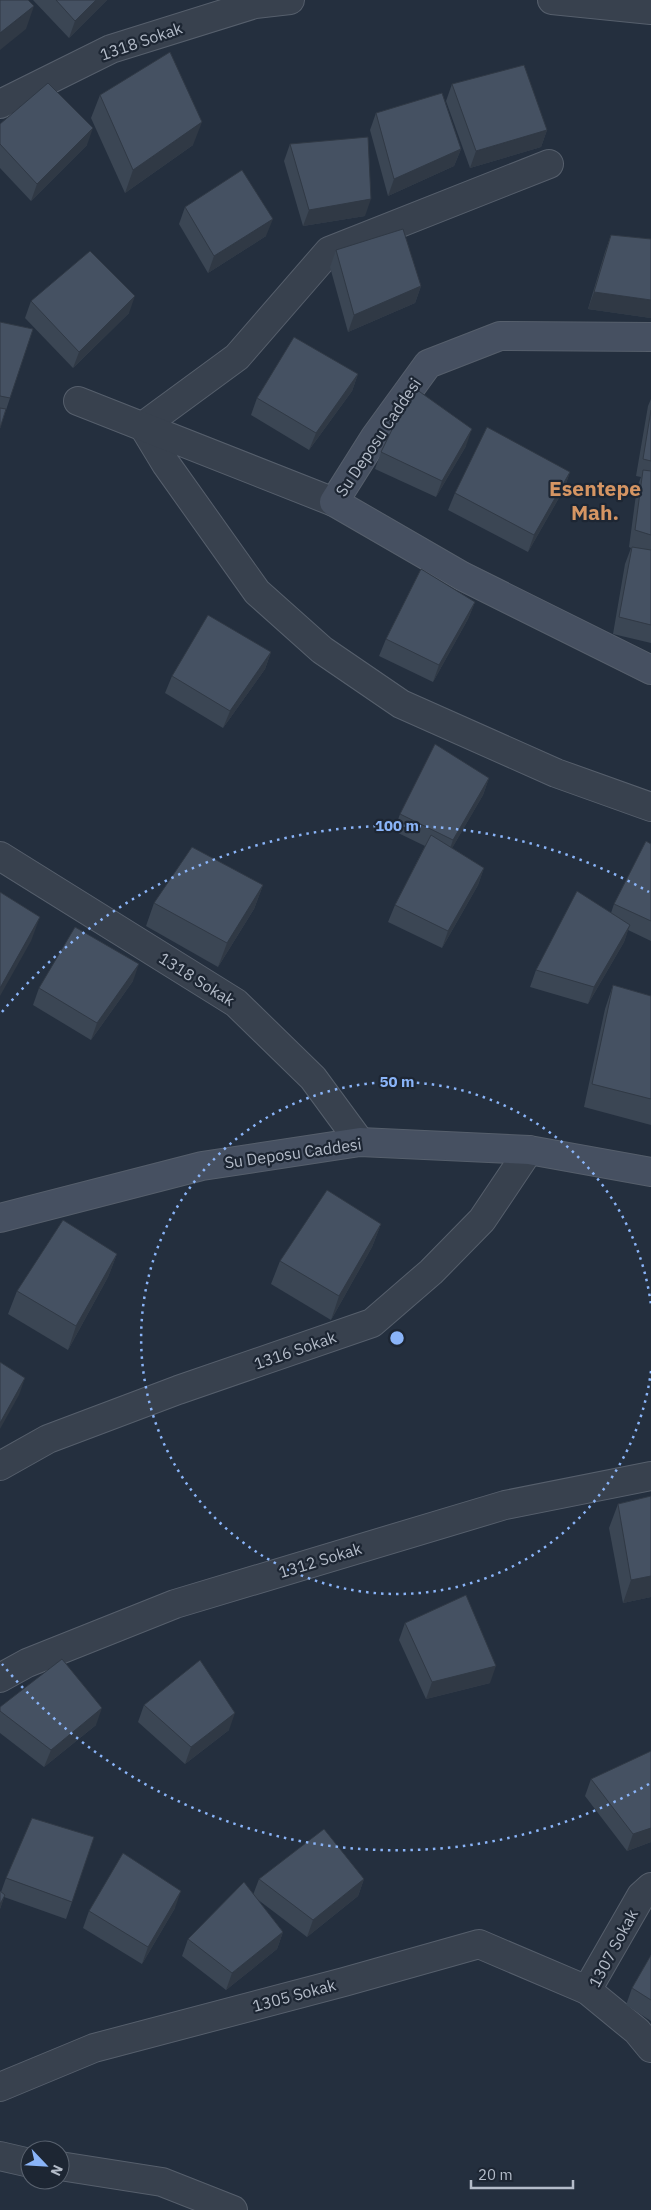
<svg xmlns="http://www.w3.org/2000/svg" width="651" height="2210" font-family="'IBM Plex Sans',sans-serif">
	<rect width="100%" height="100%" fill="#242f3e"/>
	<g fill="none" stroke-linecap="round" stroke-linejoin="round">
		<defs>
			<g id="street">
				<polyline points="552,0 651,10"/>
				<polyline points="0,104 111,49 255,4 290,0"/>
				<polyline points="549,164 329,251 237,357 143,426 166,464 257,592 322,650 401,704 556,773 651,807"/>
				<polyline points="78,401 334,502"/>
				<polyline points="0,856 236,1003 313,1078 360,1142"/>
				<polyline points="0,1466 48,1439 178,1390 372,1323 431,1272 482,1220 529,1150"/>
				<polyline points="0,1678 27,1663 175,1604 505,1505 651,1476"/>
				<polyline points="587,1990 641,1896 651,1887"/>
				<polyline points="0,2087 94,2048 344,1982 479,1944 587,1990 637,2031 651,2048"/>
				<polyline points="0,2156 30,2163"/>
				<polyline points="60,2166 162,2182 233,2210"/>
			</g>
			<g id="secondary">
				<polyline points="651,337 500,336 428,364 375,437 334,502 462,576 651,670"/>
				<polyline points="0,1218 202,1166 360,1142 529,1150 651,1172"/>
			</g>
		</defs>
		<use href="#street" stroke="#565f6c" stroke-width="30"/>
		<use href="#secondary" stroke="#565f6c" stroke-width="30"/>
		<use href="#street" stroke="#38414e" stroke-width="28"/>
		<use href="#secondary" stroke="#465061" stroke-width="28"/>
	</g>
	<g fill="#3b4654">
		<polygon points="33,0 107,0 69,38"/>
		<polygon points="452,84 547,130 541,147 470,168 446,101"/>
		<polygon points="100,95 193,145 125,193 91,118"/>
		<polygon points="376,113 461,149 454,166 388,196 370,130"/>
		<polygon points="0,124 87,145 31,201 0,168"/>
		<polygon points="290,144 365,216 303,226 284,161"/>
		<polygon points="185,207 266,236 208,273 179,224"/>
		<polygon points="611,235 651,239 651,318 588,309 605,252"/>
		<polygon points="336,250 421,286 415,303 348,332 330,267"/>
		<polygon points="31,301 129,313 73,368 25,318"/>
		<polygon points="0,322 33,329 0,428"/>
		<polygon points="358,374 352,391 309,450 251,415 257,398"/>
		<polygon points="651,399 651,643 613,634 625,564 631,548 629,547 637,487 641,477 636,476 648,406"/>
		<polygon points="466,446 436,497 375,469 381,452"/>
		<polygon points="570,472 564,489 528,552 448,510 455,493"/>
		<polygon points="475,602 468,619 433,682 379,656 386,639"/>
		<polygon points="271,652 265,669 223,728 165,693 172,676"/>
		<polygon points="489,778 483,795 452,848 484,868 478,885 442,948 388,922 395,905 425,846 394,831 400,814"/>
		<polygon points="651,844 651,941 628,930 624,942 588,1004 530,987 536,970 611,913 614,904"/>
		<polygon points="263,885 254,909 218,967 146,926 154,903"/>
		<polygon points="133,981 91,1040 33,1005 39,988"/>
		<polygon points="613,985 651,996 651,1125 584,1107 605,1009"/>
		<polygon points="381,1224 372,1247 331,1320 271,1284 280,1261"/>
		<polygon points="117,1254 108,1277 68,1350 8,1314 17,1291"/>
		<polygon points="651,1496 651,1597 623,1603 609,1528 618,1504"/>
		<polygon points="405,1623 490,1683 426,1699 399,1640"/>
		<polygon points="144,1705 229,1730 185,1764 138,1722"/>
		<polygon points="0,1707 96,1725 44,1767 0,1733"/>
		<polygon points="591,1779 651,1842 627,1851 585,1796"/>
		<polygon points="6,1878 72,1902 66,1919 4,1897 0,1909 0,1891 1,1892"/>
		<polygon points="259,1879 364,1879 358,1896 307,1937 257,1899 283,1932 277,1949 226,1990 182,1956 188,1939 253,1895"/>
		<polygon points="175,1908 142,1964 83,1928 89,1911"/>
		<polygon points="651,1955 651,2021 626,2005 632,1988"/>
	</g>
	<g fill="#303945">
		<polygon points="96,0 107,0 69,38 75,21"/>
		<polygon points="34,6 26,29 0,50 0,33"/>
		<polygon points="202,122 193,145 125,193 133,170"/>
		<polygon points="93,128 87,145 31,201 37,184"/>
		<polygon points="547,130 541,147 470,168 476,151"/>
		<polygon points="461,149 454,166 388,196 394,179"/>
		<polygon points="371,199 365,216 303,226 309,210"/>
		<polygon points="273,219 266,236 208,273 214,256"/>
		<polygon points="421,286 415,303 348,332 354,315"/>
		<polygon points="594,292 651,300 651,318 588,309"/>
		<polygon points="135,296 129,313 73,368 79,352"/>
		<polygon points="358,374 352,391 309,450 316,433"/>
		<polygon points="472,429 466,446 436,497 442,481"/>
		<polygon points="570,472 564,489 528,552 534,535"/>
		<polygon points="475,602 468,619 433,682 439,665"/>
		<polygon points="271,652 265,669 223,728 230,711"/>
		<polygon points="489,778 483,795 447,857 453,840"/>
		<polygon points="484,868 478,885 442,948 448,931"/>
		<polygon points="263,885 254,909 218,967 227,943"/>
		<polygon points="40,917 31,941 0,996 0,988"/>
		<polygon points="630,925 624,942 588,1004 594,987"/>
		<polygon points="139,964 133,981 91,1040 97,1023"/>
		<polygon points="381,1224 372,1247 331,1320 339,1296"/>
		<polygon points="117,1254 108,1277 68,1350 76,1326"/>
		<polygon points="25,1378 19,1395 0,1429 0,1423"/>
		<polygon points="651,1576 651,1597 623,1603 631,1580"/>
		<polygon points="496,1666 490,1683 426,1699 432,1682"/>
		<polygon points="102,1708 96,1725 44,1767 51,1750"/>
		<polygon points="235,1713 229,1730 185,1764 191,1747"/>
		<polygon points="651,1828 651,1842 627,1851 633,1834"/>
		<polygon points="364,1879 358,1896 307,1937 313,1920"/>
		<polygon points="181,1891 175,1908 142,1964 148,1947"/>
		<polygon points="5,1895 0,1909 0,1904"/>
		<polygon points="283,1932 277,1949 226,1990 232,1973"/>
	</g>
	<g fill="#455162" stroke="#303945">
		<polygon points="0,0 28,0 34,6 0,33"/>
		<polygon points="56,0 96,0 75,21"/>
		<polygon points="170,52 202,122 133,170 100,95"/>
		<polygon points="524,65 547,130 476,151 452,84"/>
		<polygon points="48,83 93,128 37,184 0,144 0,124"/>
		<polygon points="442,93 461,149 394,179 376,113"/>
		<polygon points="368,137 371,199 309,210 290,144"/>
		<polygon points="242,170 273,219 214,256 185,207"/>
		<polygon points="403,229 421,286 354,315 336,250"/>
		<polygon points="611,235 651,239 651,300 594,292"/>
		<polygon points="90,251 135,296 79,352 31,301"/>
		<polygon points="0,322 33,329 10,398 0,396"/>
		<polygon points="294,337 358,374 316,433 257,398"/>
		<polygon points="413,387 472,429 442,481 381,452"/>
		<polygon points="0,408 6,409 0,428"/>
		<polygon points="651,410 651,461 643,459"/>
		<polygon points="487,427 570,472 534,535 455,493"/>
		<polygon points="643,470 651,471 651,535 635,530"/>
		<polygon points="632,547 651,550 651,625 619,617"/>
		<polygon points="421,569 475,602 439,665 386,639"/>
		<polygon points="208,615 271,652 230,711 172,676"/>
		<polygon points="435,744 489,778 453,840 400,814"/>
		<polygon points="431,835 484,868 448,931 395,905"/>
		<polygon points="646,841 651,844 651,921 614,904"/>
		<polygon points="192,847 263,885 227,943 154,903"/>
		<polygon points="577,891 630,925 594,987 536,970"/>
		<polygon points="0,892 40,917 0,988"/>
		<polygon points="75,927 139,964 97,1023 39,988"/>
		<polygon points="613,985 651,996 651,1099 592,1084"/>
		<polygon points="327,1190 381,1224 339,1296 280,1261"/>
		<polygon points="63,1220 117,1254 76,1326 17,1291"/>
		<polygon points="0,1362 25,1378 0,1423"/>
		<polygon points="651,1496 651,1576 631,1580 618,1504"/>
		<polygon points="466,1595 496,1666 432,1682 405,1623"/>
		<polygon points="62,1659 102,1708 51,1750 0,1711 0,1707"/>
		<polygon points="200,1660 235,1713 191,1747 144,1705"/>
		<polygon points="651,1751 651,1828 633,1834 591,1779"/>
		<polygon points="32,1818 94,1837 72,1902 6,1878"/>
		<polygon points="324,1829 364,1879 313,1920 259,1879"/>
		<polygon points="123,1853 181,1891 148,1947 89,1911"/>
		<polygon points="244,1882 283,1932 232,1973 188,1939"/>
		<polygon points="0,1891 5,1895 0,1904"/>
		<polygon points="651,1955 651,2000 632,1988"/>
	</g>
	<g fill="none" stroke="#8ab4f8" stroke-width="2.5" stroke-dasharray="2.5 5">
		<path d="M651 1371A256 256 0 1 1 651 1305"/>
		<path d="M649 1784A512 512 0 0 1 2 1664M2 1012A512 512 0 0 1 649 892"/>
	</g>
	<g text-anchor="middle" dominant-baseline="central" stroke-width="4.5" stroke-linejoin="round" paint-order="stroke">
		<g font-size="16" fill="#b4bcc9" stroke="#1d2633">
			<text transform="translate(141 41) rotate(-19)">1318 Sokak</text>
			<text transform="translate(378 437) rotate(-56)">Su Deposu Caddesi</text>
			<text transform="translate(197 979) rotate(32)">1318 Sokak</text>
			<text transform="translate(293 1153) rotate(-8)">Su Deposu Caddesi</text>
			<text transform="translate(295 1350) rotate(-19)">1316 Sokak</text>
			<text transform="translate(320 1560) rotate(-17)">1312 Sokak</text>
			<text transform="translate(613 1948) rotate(-62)">1307 Sokak</text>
			<text transform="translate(294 1995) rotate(-15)">1305 Sokak</text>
		</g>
		<g font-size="21" font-weight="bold" fill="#d59563" stroke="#1d2633">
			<text x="595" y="488">Esentepe<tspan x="595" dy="24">Mah.</tspan></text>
		</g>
	</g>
	<circle cx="397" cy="1338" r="8" fill="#8ab4f8" stroke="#1d2633" stroke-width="2.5"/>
	<g font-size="15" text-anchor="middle" font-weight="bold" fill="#8ab4f8" stroke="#1d2633" stroke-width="4.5" stroke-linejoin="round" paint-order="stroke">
		<text x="397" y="831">100 m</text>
		<text x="397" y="1087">50 m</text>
	</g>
	<g transform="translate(45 2165) rotate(115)"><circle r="24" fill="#1d2633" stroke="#59626f"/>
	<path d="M0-4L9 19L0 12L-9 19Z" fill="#8ab4f8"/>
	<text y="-8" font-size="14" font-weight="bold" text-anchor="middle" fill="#b4bcc9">N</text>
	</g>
	<path d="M471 2180v8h102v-8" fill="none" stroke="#b4bcc9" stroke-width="2.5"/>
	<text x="478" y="2180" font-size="15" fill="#b4bcc9" stroke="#1d2633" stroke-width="4" paint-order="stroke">20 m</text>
</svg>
